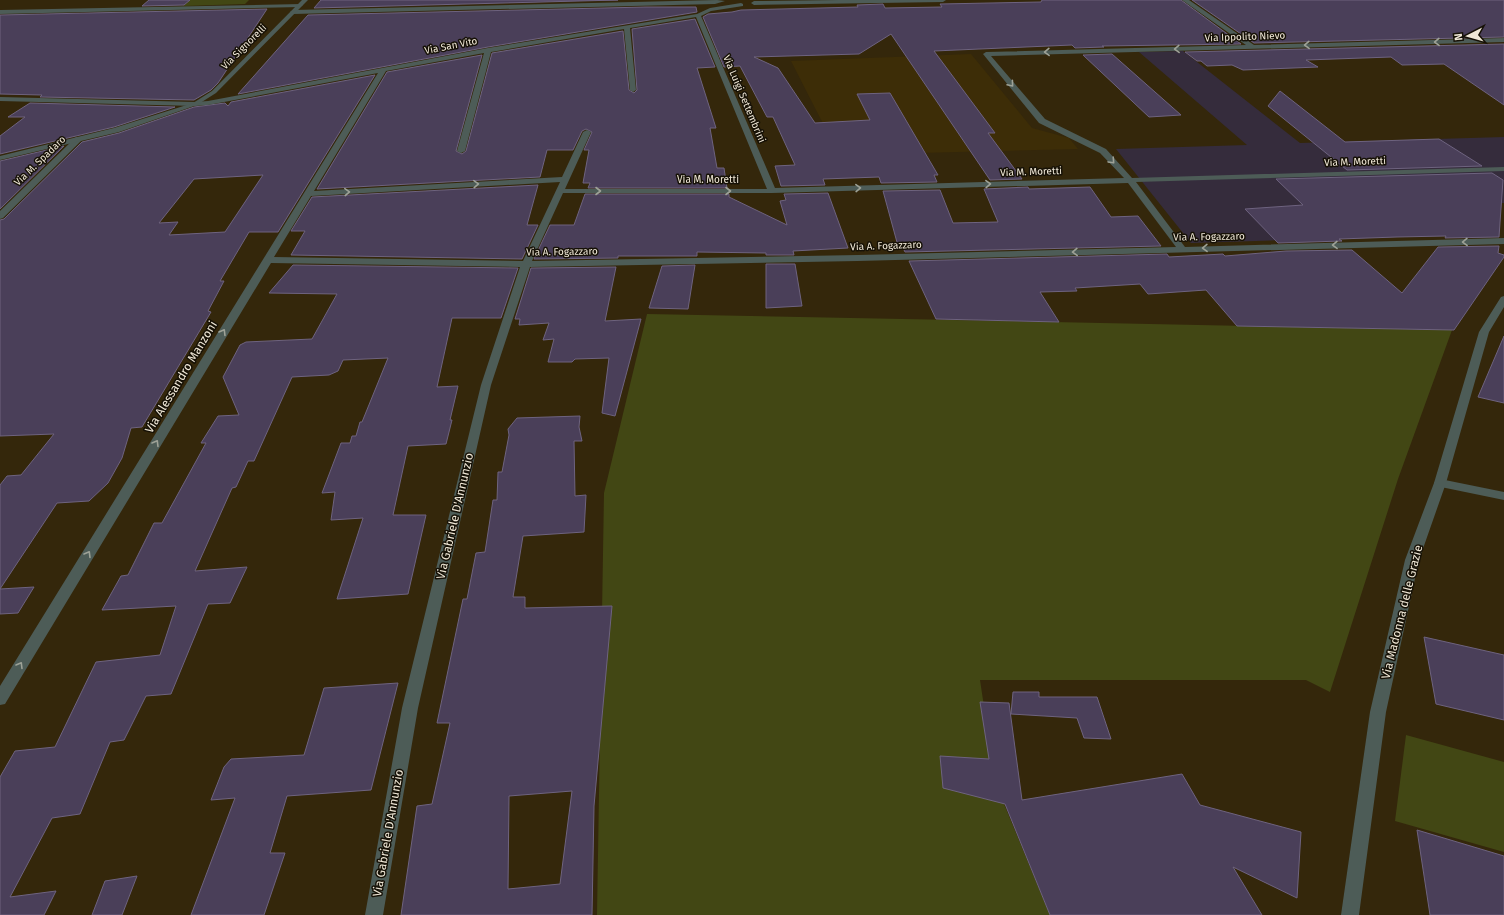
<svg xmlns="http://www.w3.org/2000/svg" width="1504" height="915" font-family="'Fira Sans',sans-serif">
	<rect width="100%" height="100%" fill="#34270b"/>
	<polygon fill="#352c3c" points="1183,51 1300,143 1504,137 1504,203 1433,205 1470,234 1191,243 1116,149 1247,145 1139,52"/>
	<polygon fill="#3d2d07" points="971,54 1032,128 1069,138 1078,149 839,155 791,61"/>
	<g fill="#424714">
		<polygon points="190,0 249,0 245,4 183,6"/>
		<polygon points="647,314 1452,330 1398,479 1330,692 1306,680 980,680 996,786 1004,804 1050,915 597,915 604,493"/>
		<polygon points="1406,735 1504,762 1504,852 1395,821"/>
	</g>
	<g fill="#4a3f59" stroke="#6e637f" fill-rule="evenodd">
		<polygon points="149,0 190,0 184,5 142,6"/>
		<polygon points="321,0 618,0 314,8"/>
		<polygon points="1042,0 1181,0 1241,44 1102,46 1104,47 1075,48 1072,45 934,51 995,133 988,133 1022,179 990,180 891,34 859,54 754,57 778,68 815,123 870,120 857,94 890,93 938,175 934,175 937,182 881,183 879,177 823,179 825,185 781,186 775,166 795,165 773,117 767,117 740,66 724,67 703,17 708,14 732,12 741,10 858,7 857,5 883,4 885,8 942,7 940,4 1041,2"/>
		<polygon points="1192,0 1504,0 1504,37 1254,43"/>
		<polygon points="646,7 696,7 697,12 488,47 238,94 308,15"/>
		<polygon points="267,9 218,83 211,90 194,100 40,97 42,95 0,94 0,15"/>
		<polygon points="695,19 715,67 697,68 716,128 710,128 717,168 724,168 727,188 588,188 590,183 583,183 589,150 584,150 592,132 586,129 582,131 573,150 547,150 540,177 317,189 387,72 482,55 456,151 462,154 466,151 492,53 623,31 629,90 634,93 637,90 632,29"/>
		<polygon points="1504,44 1504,105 1444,64 1402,65 1391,57 1306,60 1318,67 1243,70 1232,65 1207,66 1201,61 1197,61 1185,52"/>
		<polygon points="1112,54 1181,115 1149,117 1083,55"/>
		<path d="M375 75 278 232H249L220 281H224L208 311 211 312 142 427 131 428 122 458 108 483 89 501 57 503 0 589 34 587 18 613 0 614V485L7 476 21 475 54 434 0 436V220L4 219 82 142 119 133 194 107 225 103 228 106 231 102ZM263 175 225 232 169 235 178 222 159 223 194 179Z"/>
		<polygon points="1280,91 1345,142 1439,139 1482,166 1347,170 1268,106"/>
		<polygon points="30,103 175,107 114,127 0,154 0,136 25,117 8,117"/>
		<polygon points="64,146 0,209 0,161"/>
		<polygon points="1492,173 1503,180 1499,237 1445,238 1446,236 1397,237 1339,239 1342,241 1278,243 1245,209 1303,205 1276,179"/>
		<polygon points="538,185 527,225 538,225 522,259 291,255 305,231 291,231 312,197"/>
		<polygon points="1028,187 1029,189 1090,187 1111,217 1138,216 1161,246 905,252 902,246 898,246 883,191 940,190 953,223 998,222 984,189"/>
		<polygon points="828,193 848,248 793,251 794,255 766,255 766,253 697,252 697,256 618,256 618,258 534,259 550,225 574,225 585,194 729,194 729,197 787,225 780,201 786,200 784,194"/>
		<polygon points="1499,246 1498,253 1504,255 1504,257 1454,330 1237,326 1206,290 1148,294 1140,284 1075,288 1077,291 1040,292 1059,322 936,319 909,261 1167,254 1169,257 1223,254 1225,256 1286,251 1352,250 1402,293 1438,247"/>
		<polygon points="766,264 795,264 802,306 766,308"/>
		<polygon points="293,265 518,268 501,318 452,318 437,387 458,386 450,420 452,420 446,444 408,446 393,515 426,515 408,594 337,599 363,518 331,520 335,492 322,493 341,443 350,443 352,436 356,436 360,422 362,422 388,358 343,360 338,371 329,375 292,377 254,461 248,461 236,487 232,488 195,571 247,567 230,603 208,604 171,694 146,696 124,740 110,742 80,814 52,818 10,897 56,891 44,915 0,915 0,777 15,751 55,747 96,662 160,655 176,606 102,610 121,576 128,575 154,523 162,523 206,443 201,443 218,416 239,415 223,377 240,345 246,342 312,339 337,294 269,293"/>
		<polygon points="695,265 688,309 649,308 662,266"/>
		<polygon points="616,267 605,321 641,319 615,416 602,413 609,358 575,359 572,362 548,362 554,339 543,340 549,323 519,325 520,319 515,319 531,268"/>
		<polygon points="1504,336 1504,403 1478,397"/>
		<path d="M580 416 579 427 582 441H574L575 496 586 495 584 532 523 536 513 597H525V608L612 606 594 806 592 915H401L417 806 432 804 450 723H437L463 599H467L476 553 485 552 493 500H497L498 472H502L509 435 508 429 517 418ZM572 791 560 884 508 889 509 796Z"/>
		<polygon points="1424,637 1504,655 1504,720 1436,704"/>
		<polygon points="398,683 371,790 287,796 270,853 285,853 264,915 191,915 235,798 211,800 224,767 231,759 304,755 324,688"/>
		<polygon points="1013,692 1039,692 1039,697 1097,697 1111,739 1084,738 1077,718 1011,714"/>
		<polygon points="980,702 1009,703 1022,800 1182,774 1200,805 1301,832 1297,898 1233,867 1262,915 1050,915 1005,804 943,788 940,756 989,759"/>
		<polygon points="1417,830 1504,856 1504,915 1430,915"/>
		<polygon points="137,876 122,915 92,915 105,881"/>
	</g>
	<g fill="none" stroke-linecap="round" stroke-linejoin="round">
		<g fill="#4d5c57" fill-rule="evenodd">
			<polygon points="717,0 725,1 715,4 293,14 290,12 293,10"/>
			<polygon points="838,0 946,0 943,2 754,5 751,3 754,1"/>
			<path d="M1182 0H1189L1254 45 1504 38V42L991 56 1045 119 1106 149 1132 178 1504 167V171L1136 182 1185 247 1504 238V244L858 261 530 267 491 385 418 708 383 915H365L402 708 481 385 520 267 271 263 5 704 0 705V686L378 73 208 105 195 106 0 101V97L195 102 208 101 488 48 697 14 710 8 741 3 743 4V6L711 11 701 16 775 188 1124 178 1100 153 1039 123 983 54 986 52 1246 45ZM696 17 767 189H565L591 132 587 130 583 132 562 177 314 191 386 71 484 53 457 151 461 153 465 151 491 52 624 29 630 90 633 92 636 90 630 28ZM560 182 523 261 274 257 311 196ZM1128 183 1176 247 858 255 532 261 563 193H772Z"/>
			<polygon points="302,4 303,5 300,7 0,14 0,10"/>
			<polygon points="76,137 82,137 83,139 3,218 0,219 0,211"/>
			<polygon points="1440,479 1504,492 1504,500 1436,486 1434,483 1436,480"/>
		</g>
		<g fill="#4d5c57" fill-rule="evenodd">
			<polygon points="302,0 308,0 216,93 197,105 119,132 0,160 0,156 114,128 193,103 212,91"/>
			<polygon points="1504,296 1504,307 1489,332 1446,483 1419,560 1386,712 1359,915 1341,915 1370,712 1405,560 1434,483 1479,332 1501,297"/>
		</g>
	</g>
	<defs><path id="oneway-chevron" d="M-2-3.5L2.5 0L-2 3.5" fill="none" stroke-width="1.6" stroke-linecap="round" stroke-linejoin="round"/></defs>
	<g stroke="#9ea297">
		<use href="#oneway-chevron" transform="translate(1437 42) rotate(178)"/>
		<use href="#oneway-chevron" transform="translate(1307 45) rotate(178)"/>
		<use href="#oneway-chevron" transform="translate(1177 49) rotate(178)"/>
		<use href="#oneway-chevron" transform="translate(1047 52) rotate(178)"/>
		<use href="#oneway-chevron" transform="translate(1011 84) rotate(50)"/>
		<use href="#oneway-chevron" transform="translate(1112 161) rotate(47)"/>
		<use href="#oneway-chevron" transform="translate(476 184) rotate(-3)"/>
		<use href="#oneway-chevron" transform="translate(988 184) rotate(-2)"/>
		<use href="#oneway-chevron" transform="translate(858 188) rotate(-2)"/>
		<use href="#oneway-chevron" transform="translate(598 191)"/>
		<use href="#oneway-chevron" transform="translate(728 191)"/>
		<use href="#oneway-chevron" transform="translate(347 192) rotate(-3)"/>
		<use href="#oneway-chevron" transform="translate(1465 242) rotate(179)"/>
		<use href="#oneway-chevron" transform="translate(1335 245) rotate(179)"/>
		<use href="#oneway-chevron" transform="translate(1205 248) rotate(179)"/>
		<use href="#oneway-chevron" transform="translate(1075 252) rotate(178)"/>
		<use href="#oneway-chevron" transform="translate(223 332) rotate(-59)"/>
		<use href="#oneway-chevron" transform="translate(156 443) rotate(-59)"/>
		<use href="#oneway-chevron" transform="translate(88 554) rotate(-59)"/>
		<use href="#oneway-chevron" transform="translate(20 665) rotate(-59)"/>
	</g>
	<g text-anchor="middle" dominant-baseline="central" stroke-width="3" stroke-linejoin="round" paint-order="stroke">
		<g font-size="10" fill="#f0e8d7" stroke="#161106">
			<text transform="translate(1245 37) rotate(-2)">Via Ippolito Nievo</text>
			<text transform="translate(451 46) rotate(-11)">Via San Vito</text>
			<text transform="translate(244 47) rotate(-45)">Via Signorelli</text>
			<text transform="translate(744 99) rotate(67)">Via Luigi Settembrini</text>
			<text transform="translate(40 161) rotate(-44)">Via M. Spadaro</text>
			<text transform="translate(1355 162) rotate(-2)">Via M. Moretti</text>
			<text transform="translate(1031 172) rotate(-2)">Via M. Moretti</text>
			<text x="708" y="180">Via M. Moretti</text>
			<text transform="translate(1209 237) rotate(-1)">Via A. Fogazzaro</text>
			<text transform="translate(886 246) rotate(-2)">Via A. Fogazzaro</text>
			<text transform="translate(562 252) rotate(-1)">Via A. Fogazzaro</text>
		</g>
		<g font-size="12" fill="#f0e8d7" stroke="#161106">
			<text transform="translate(181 377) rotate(-59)">Via Alessandro Manzoni</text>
			<text transform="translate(455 516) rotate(-77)">Via Gabriele D'Annunzio</text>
			<text transform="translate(1402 612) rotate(-76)">Via Madonna delle Grazie</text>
			<text transform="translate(388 833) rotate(-80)">Via Gabriele D'Annunzio</text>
		</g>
	</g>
	<g transform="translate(1468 36) rotate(264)" stroke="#161106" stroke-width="3" paint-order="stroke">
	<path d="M0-3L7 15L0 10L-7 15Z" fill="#f0e8d7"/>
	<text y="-6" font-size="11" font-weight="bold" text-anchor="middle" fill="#f0e8d7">N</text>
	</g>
</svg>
